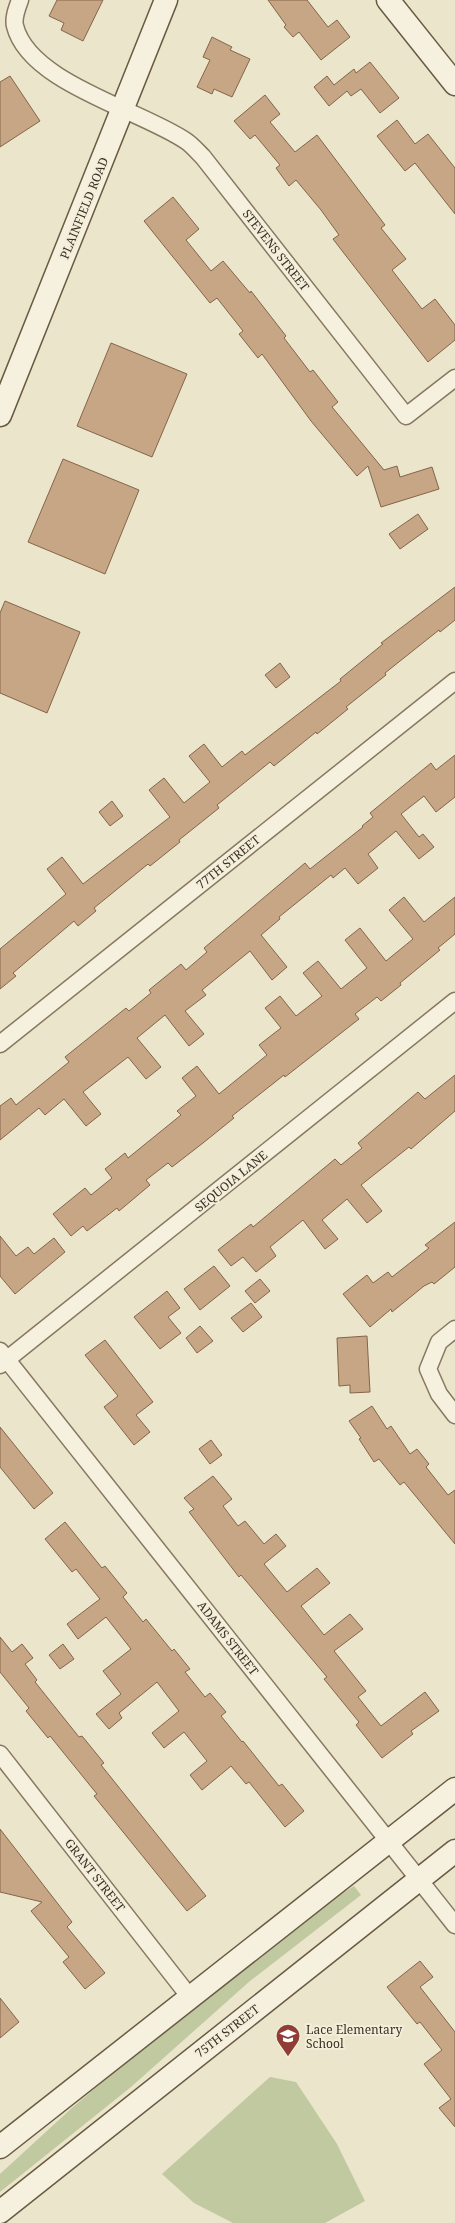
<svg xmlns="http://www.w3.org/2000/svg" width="455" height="2223" font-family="'Noto Serif',serif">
	<rect width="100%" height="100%" fill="#ebe5cb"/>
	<g fill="#c0c9a0">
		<polygon points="354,1886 361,1895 250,1981 131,2087 0,2192 0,2174 73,2107 106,2079 332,1900"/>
		<polygon points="270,2077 296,2082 337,2144 365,2201 325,2223 233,2223 194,2203 162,2174"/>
	</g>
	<g fill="#c6a685" stroke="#846549">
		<polygon points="57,0 103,0 83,41 61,30 64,23 49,16"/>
		<polygon points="268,0 307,0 328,27 337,20 350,37 321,60 299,32 293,37 284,27 286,25"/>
		<polygon points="212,37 232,47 230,50 250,59 232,97 214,89 212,94 197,87 210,60 203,57"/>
		<polygon points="370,62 399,98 380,113 361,89 351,96 347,91 329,106 314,87 327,76 334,85 354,69 356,73"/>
		<polygon points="10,76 40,121 0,147 0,82"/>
		<polygon points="265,95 280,114 270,122 295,152 317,135 385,225 381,228 406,259 392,270 422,309 435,299 455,325 455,340 428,362 333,239 339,235 321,210 296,180 289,186 276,168 280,165 255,135 250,139 234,121"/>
		<polygon points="397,120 415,144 428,134 455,168 455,214 415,163 405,171 377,136"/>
		<polygon points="173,197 199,229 186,240 211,271 223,261 250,293 251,291 286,336 284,338 310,372 313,370 338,402 332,407 384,470 397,466 400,477 432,467 439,489 381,507 368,466 357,476 311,421 262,354 258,358 239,334 243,331 217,298 210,303 144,221"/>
		<polygon points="111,343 187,374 152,457 77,426"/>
		<polygon points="63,459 139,490 105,574 28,542"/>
		<polygon points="418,514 428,529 400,549 389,534"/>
		<polygon points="455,587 455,620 440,632 439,630 385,673 386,675 346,707 348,709 317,734 316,732 274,766 270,762 217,805 219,808 179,840 180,842 150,866 148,864 94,908 96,911 78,926 74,921 13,973 16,976 0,989 0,949 66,894 47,869 62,857 83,884 170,817 149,790 164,778 184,803 210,782 189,756 204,744 222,767 242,751 245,755 341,681 340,679 383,644 381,643"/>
		<polygon points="5,601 80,632 47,713 0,693 0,613"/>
		<polygon points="280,663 290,677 276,688 265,675"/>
		<polygon points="455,755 455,797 436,812 424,796 401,814 419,837 423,834 434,847 419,859 396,831 368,854 378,868 358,884 345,868 333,878 331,875 279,917 280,919 261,935 287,967 272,980 250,951 202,990 206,995 185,1011 204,1034 189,1046 165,1015 137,1038 161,1067 146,1079 128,1057 83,1092 101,1114 86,1126 64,1099 45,1115 39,1108 0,1140 0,1106 11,1098 16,1105 69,1062 65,1057 126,1008 129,1011 151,993 149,990 181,964 186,970 207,952 204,948 305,863 310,869 363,827 362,826 373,817 370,813 431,763 436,770"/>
		<polygon points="112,801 123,816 110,826 99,812"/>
		<polygon points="404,897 424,922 455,897 455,934 438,948 440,950 400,983 401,985 381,1001 377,997 355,1014 359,1019 285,1077 284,1075 232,1116 234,1118 203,1143 172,1167 168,1163 146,1180 150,1185 119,1211 117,1208 87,1231 83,1226 71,1236 53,1214 85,1188 91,1195 112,1178 105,1169 125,1153 128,1158 181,1115 177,1111 196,1096 182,1078 197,1066 219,1094 267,1055 259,1045 281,1028 265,1008 280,996 296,1016 322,996 303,973 318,961 341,989 367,968 345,940 360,928 386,961 413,939 389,910"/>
		<polygon points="455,1075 455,1111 411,1149 409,1147 361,1185 382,1211 367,1223 347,1199 322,1220 338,1239 325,1249 303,1220 270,1247 276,1256 256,1272 243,1257 231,1266 218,1250 251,1224 253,1227 335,1159 341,1165 362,1148 358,1143 418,1092 425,1099"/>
		<polygon points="455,1222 455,1267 434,1284 432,1282 424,1286 392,1312 391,1309 370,1327 343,1294 367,1275 373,1283 388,1272 392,1277 429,1248 425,1245"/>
		<polygon points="0,1236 16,1256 28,1247 34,1254 54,1238 65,1252 15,1294 0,1276"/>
		<polygon points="214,1266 230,1286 200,1310 184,1289"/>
		<polygon points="260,1279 270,1291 255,1303 245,1291"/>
		<polygon points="167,1291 180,1308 168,1317 181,1333 160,1349 134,1317"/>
		<polygon points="251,1303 262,1317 243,1332 231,1318"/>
		<polygon points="200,1326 213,1341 197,1353 186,1338"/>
		<polygon points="367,1336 370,1392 350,1393 350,1385 339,1386 337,1338"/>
		<polygon points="105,1340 153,1402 136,1415 150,1432 134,1445 104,1407 118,1396 85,1355"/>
		<polygon points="372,1406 387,1429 391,1426 410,1454 417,1449 429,1464 426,1467 448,1495 455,1490 455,1544 404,1482 400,1485 379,1459 374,1462 359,1439 361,1438 349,1421"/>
		<polygon points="0,1427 53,1493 34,1509 0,1467"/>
		<polygon points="211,1440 222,1455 210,1464 199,1449"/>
		<polygon points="213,1476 232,1499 223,1506 238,1526 245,1521 264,1544 276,1534 286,1546 264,1564 287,1592 317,1568 330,1583 301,1606 324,1635 350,1614 363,1629 334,1651 366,1691 358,1697 381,1726 425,1692 439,1711 411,1731 413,1734 382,1758 356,1725 359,1722 324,1679 327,1677 241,1575 239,1577 189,1512 194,1509 184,1498"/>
		<polygon points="65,1522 102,1568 105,1566 127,1593 123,1597 143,1622 146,1619 172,1651 174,1649 190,1669 185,1672 205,1697 210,1693 226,1712 221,1716 242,1742 243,1741 279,1786 282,1784 304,1811 285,1827 249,1782 246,1784 231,1766 202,1790 190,1775 207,1761 184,1732 164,1748 152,1733 179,1711 157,1682 119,1713 122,1718 109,1729 96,1714 121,1694 103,1671 131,1649 106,1617 78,1639 67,1624 100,1599 76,1569 72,1572 45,1539"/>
		<polygon points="0,1637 12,1652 22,1644 33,1658 25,1664 37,1680 35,1682 79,1737 82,1736 104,1763 101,1765 206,1896 187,1911 94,1796 97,1794 50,1736 48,1738 26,1711 29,1708 0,1672"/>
		<polygon points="63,1644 74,1659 60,1669 49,1655"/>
		<polygon points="0,1829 72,1922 67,1927 105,1973 85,1989 63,1962 69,1957 31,1911 42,1902 0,1892"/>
		<polygon points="420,1961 433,1977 420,1987 455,2032 455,2127 439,2108 451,2099 424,2064 442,2050 420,2022 417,2024 387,1987"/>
		<polygon points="0,1998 19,2022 0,2038"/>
	</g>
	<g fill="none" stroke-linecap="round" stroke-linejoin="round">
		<defs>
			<g id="street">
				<path d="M20 0C17 8 13 18 15 26 29 83 141 110 186 141 192 145 197 151 203 157L406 416 455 378"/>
				<polyline points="0,1044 455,681"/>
				<polyline points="455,1329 439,1342 428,1369 439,1394 455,1415"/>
				<polyline points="0,1351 455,1925"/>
				<polyline points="0,1365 455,1001"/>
				<polyline points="0,1754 189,1996"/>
			</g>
			<g id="secondary">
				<polyline points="388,0 455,84"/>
				<polyline points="0,415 166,0"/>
				<polyline points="0,2147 455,1789"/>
				<polyline points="0,2212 455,1851"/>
			</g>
		</defs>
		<use href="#street" stroke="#877861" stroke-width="19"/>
		<use href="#secondary" stroke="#695a44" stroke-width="25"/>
		<use href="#street" stroke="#f6f1de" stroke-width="16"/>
		<use href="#secondary" stroke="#f6f1de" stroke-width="22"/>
	</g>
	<defs>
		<symbol id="school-pin" viewBox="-11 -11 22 30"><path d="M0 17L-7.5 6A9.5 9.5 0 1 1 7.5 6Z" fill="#903d36" stroke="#f3eeda"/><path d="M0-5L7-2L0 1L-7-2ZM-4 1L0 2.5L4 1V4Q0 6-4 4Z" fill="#fff"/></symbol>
	</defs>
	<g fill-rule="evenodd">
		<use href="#school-pin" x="274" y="2022" width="28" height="38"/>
	</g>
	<g text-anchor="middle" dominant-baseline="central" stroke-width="4" stroke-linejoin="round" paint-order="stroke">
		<g font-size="12" fill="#392f23" stroke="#f3eeda">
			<text transform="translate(84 208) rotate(-68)">PLAINFIELD ROAD</text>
			<text transform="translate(276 250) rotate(52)">STEVENS STREET</text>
			<text transform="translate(228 862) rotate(-39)">77TH STREET</text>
			<text transform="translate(231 1181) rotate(-39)">SEQUOIA LANE</text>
			<text transform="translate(228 1638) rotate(52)">ADAMS STREET</text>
			<text transform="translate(95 1875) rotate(52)">GRANT STREET</text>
			<text transform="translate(227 2031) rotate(-38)">75TH STREET</text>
		</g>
		<g font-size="12" fill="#392f23" stroke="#f3eeda" text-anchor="start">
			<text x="306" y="2029">Lace Elementary<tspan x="306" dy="14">School</tspan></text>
		</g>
	</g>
</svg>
